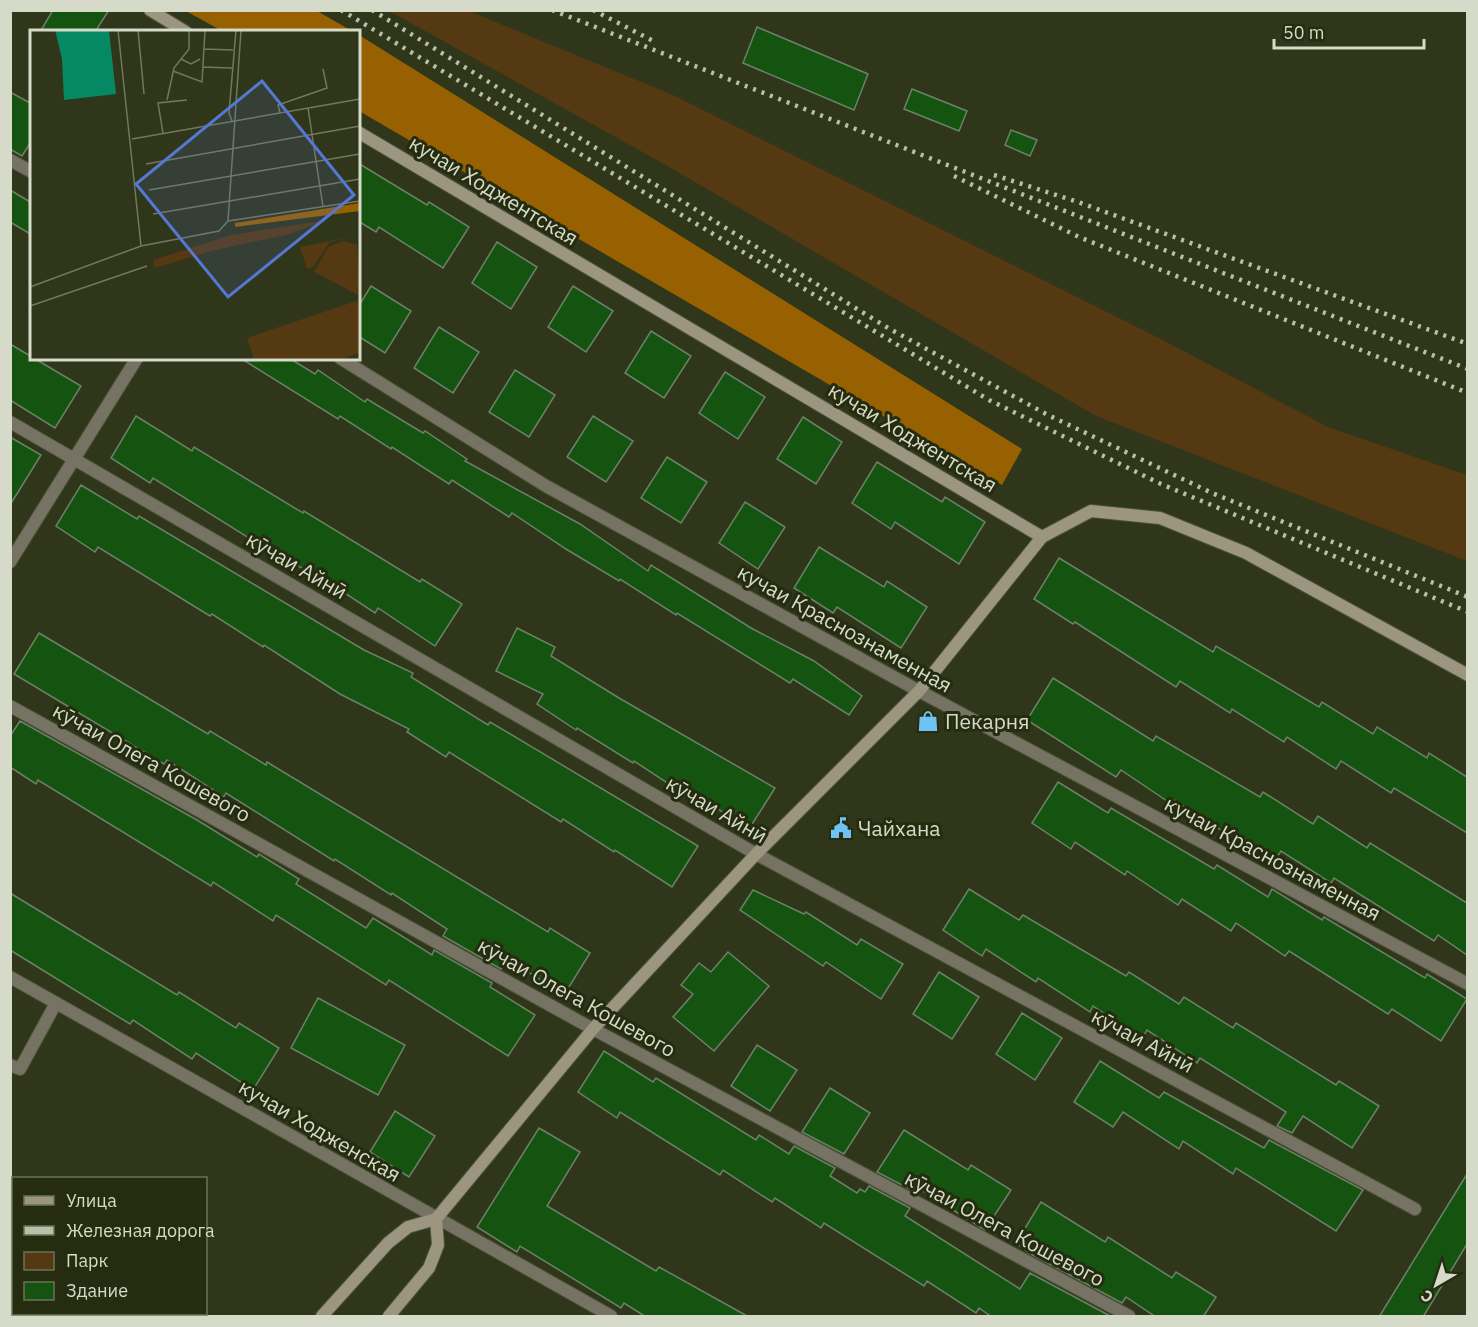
<svg xmlns="http://www.w3.org/2000/svg" width="1478" height="1327" font-family="'IBM Plex Sans',sans-serif">
	<rect width="100%" height="100%" fill="#303619"/>
	<polygon fill="#553912" points="389,11 469,11 673,95 1155,336 1328,427 1467,475 1467,561 1096,416 664,164"/>
	<g fill="#976101">
		<polygon points="186,11 317,11 352,31 222,31"/>
		<polygon points="359,35 1022,449 1002,485 359,111"/>
	</g>
	<g fill="#155311" stroke="#6b8268" stroke-width="1.5">
		<polygon points="53,10 109,10 95,32 40,32"/>
		<polygon points="757,27 868,74 854,110 743,63"/>
		<polygon points="912,89 967,111 959,131 904,109"/>
		<polygon points="10,92 32,104 32,140 22,156 10,149"/>
		<polygon points="1011,130 1037,140 1030,156 1005,145"/>
		<polygon points="358,163 427,205 429,202 469,227 443,268 379,227 376,232 358,221"/>
		<polygon points="10,190 32,203 32,235 10,222"/>
		<polygon points="497,242 537,267 511,309 472,283"/>
		<polygon points="371,286 411,311 385,353 358,336 358,307"/>
		<polygon points="573,286 613,311 586,352 548,327"/>
		<polygon points="439,327 479,352 453,393 414,368"/>
		<polygon points="651,331 691,356 664,398 625,373"/>
		<polygon points="10,344 81,386 55,428 10,400"/>
		<polygon points="240,358 289,358 315,374 318,370 365,402 367,399 423,433 425,431 467,459 465,461 580,524 648,571 651,565 751,628 814,661 862,696 849,715 793,679 790,683 677,613 676,615 620,579 619,581 566,549 512,513 509,517 452,480 449,484 392,447 391,449 340,416 338,419"/>
		<polygon points="515,370 555,395 529,437 489,412"/>
		<polygon points="725,372 765,397 738,439 699,413"/>
		<polygon points="136,416 192,451 194,447 303,513 304,511 420,582 422,579 462,604 435,646 378,608 375,613 319,576 317,578 266,545 265,548 153,478 150,483 111,458"/>
		<polygon points="593,416 633,441 606,482 567,457"/>
		<polygon points="803,417 842,442 816,484 777,459"/>
		<polygon points="10,437 41,455 10,505"/>
		<polygon points="667,457 707,482 681,523 641,498"/>
		<polygon points="877,462 942,502 945,497 985,522 959,564 895,522 891,529 852,503"/>
		<polygon points="81,485 137,519 139,516 364,650 413,673 411,677 488,725 490,722 698,846 672,887 615,850 614,852 563,819 561,822 449,752 446,757 407,732 409,729 340,694 264,645 263,647 212,614 210,616 98,547 95,552 56,526"/>
		<polygon points="745,502 785,527 758,569 719,543"/>
		<polygon points="819,547 884,587 887,581 927,607 901,648 837,607 833,613 794,588"/>
		<polygon points="1059,558 1213,652 1216,646 1319,707 1322,702 1373,734 1377,727 1427,758 1429,753 1467,777 1467,833 1394,788 1391,793 1341,761 1336,769 1287,737 1284,742 1232,709 1230,713 1180,681 1176,687 1075,622 1073,624 1034,599"/>
		<polygon points="517,628 555,647 551,656 619,698 775,788 749,829 693,793 690,798 634,761 633,763 577,728 576,730 537,704 543,694 496,671"/>
		<polygon points="39,633 208,734 210,731 266,765 267,762 548,932 550,928 590,953 564,995 508,959 501,969 443,936 447,929 392,893 391,895 335,859 334,861 226,793 224,797 167,760 164,764 14,674"/>
		<polygon points="1053,678 1153,741 1156,736 1260,797 1263,792 1313,824 1318,816 1367,848 1370,843 1467,903 1467,955 1438,935 1434,941 1334,878 1331,883 1281,851 1276,859 1227,827 1224,832 1172,799 1170,803 1121,770 1116,777 1027,720"/>
		<polygon points="20,721 197,820 257,857 259,854 299,879 296,884 366,928 373,918 432,955 434,950 492,983 490,987 535,1015 508,1056 389,980 386,985 276,915 273,921 213,882 211,886 38,780 36,784 10,767 10,736"/>
		<polygon points="1058,782 1108,813 1111,808 1214,869 1217,865 1268,897 1272,889 1322,920 1324,917 1425,978 1427,974 1467,999 1441,1041 1392,1009 1388,1014 1289,951 1285,956 1236,923 1231,931 1182,899 1178,905 1127,871 1125,875 1075,842 1071,849 1032,823"/>
		<polygon points="969,889 1019,920 1023,915 1126,976 1129,972 1179,1004 1184,997 1233,1028 1236,1023 1336,1085 1339,1081 1379,1106 1352,1148 1303,1116 1292,1133 1277,1126 1286,1112 1200,1058 1197,1063 1147,1030 1142,1039 1093,1006 1090,1012 1038,978 1036,982 986,949 982,956 943,930"/>
		<polygon points="753,890 804,914 806,912 857,945 861,939 903,964 881,999 826,962 823,966 740,910"/>
		<polygon points="10,893 177,995 179,992 236,1028 239,1023 279,1048 253,1090 196,1053 192,1059 133,1020 130,1024 10,950"/>
		<polygon points="728,952 769,986 714,1051 673,1017 693,994 681,985 699,963 711,972"/>
		<polygon points="939,972 979,997 952,1039 913,1014"/>
		<polygon points="318,998 405,1045 378,1095 291,1048"/>
		<polygon points="1022,1013 1062,1038 1035,1080 996,1054"/>
		<polygon points="757,1045 797,1070 770,1111 731,1086"/>
		<polygon points="604,1051 653,1082 656,1078 756,1140 759,1135 789,1154 794,1146 835,1168 830,1176 857,1193 860,1189 865,1192 869,1186 910,1208 905,1216 1020,1289 1030,1273 1112,1317 992,1317 979,1308 976,1313 927,1281 924,1286 824,1223 821,1228 775,1198 772,1202 723,1170 720,1175 620,1112 617,1118 578,1092"/>
		<polygon points="1100,1061 1159,1098 1164,1092 1264,1148 1269,1140 1363,1190 1336,1231 1236,1168 1233,1174 1183,1141 1179,1149 1123,1112 1113,1127 1074,1102"/>
		<polygon points="830,1088 870,1113 844,1154 802,1132"/>
		<polygon points="395,1111 435,1136 409,1177 370,1152"/>
		<polygon points="539,1128 580,1152 547,1206 656,1271 659,1267 749,1317 646,1317 624,1303 621,1308 520,1246 517,1252 477,1227"/>
		<polygon points="904,1130 968,1170 971,1165 1011,1190 985,1230 921,1190 919,1194 877,1172"/>
		<polygon points="1467,1174 1467,1244 1423,1317 1379,1317"/>
		<polygon points="1041,1202 1105,1242 1108,1237 1172,1278 1176,1272 1216,1297 1203,1317 1156,1317 1126,1297 1122,1303 1029,1253 1016,1243"/>
	</g>
	<g fill="none" stroke-linecap="round" stroke-linejoin="round">
		<defs>
			<g id="minor">
				<polyline points="10,160 32,172"/>
				<polyline points="340,358 546,486 919,691 1468,984"/>
				<polyline points="10,422 756,854 1415,1209"/>
				<polyline points="10,562 137,358"/>
				<polyline points="10,706 593,1029 1129,1316"/>
				<polyline points="10,977 611,1316"/>
				<polyline points="10,1065 20,1069 56,1003"/>
			</g>
			<g id="secondary">
				<polyline points="150,10 186,32"/>
				<polyline points="358,132 1042,537"/>
				<polyline points="436,1219 593,1029 756,854 919,691 1042,537 1091,511 1160,518 1246,553 1468,675"/>
				<polyline points="322,1316 388,1243 408,1227 436,1219"/>
				<polyline points="389,1316 429,1268 438,1245 436,1219"/>
			</g>
		</defs>
		<use href="#minor" stroke="#4e5439" stroke-width="14"/>
		<use href="#secondary" stroke="#4e5439" stroke-width="14"/>
		<use href="#minor" stroke="#767264" stroke-width="12"/>
		<use href="#secondary" stroke="#9c9680" stroke-width="12"/>
		<g stroke="#babfac" stroke-width="4.5" stroke-dasharray="3 6" stroke-linecap="butt">
			<polyline points="341,10 989,400 1161,484 1468,612"/>
			<polyline points="372,10 888,328 1048,415 1212,493 1468,597"/>
			<polyline points="552,10 1468,369"/>
			<polyline points="593,10 657,43"/>
			<polyline points="994,175 1078,202 1468,344"/>
			<polyline points="954,176 1079,237 1468,393"/>
		</g>
	</g>
	<defs>
		<symbol id="shop-bare" viewBox="-9 -9 18 18"><path d="M-5-2.5h2.3a2.7 3.5 0 0 1 5.4 0H5L5.5 6h-11ZM-1.5-2.5h3a1.5 2.3 0 0 0-3 0Z" fill="#6fc2f4" stroke="#262c0f" stroke-width="2.5" paint-order="stroke"/></symbol>
		<symbol id="civic-bare" viewBox="-9 -9 18 18"><path d="M-.6-6.5H3V-4.5H.6V-3L4-1V1h2V6H-6V1h2V-1L-.6-3ZM-1.2 2.5V6h2.4V2.5Z" fill="#6fc2f4" stroke="#262c0f" stroke-width="2.5" paint-order="stroke"/></symbol>
	</defs>
	<g fill-rule="evenodd">
		<use href="#shop-bare" x="913" y="706" width="30" height="30"/>
		<use href="#civic-bare" x="826" y="813" width="30" height="30"/>
	</g>
	<g text-anchor="middle" dominant-baseline="central" stroke-width="6" stroke-linejoin="round" paint-order="stroke">
		<g font-size="21" fill="#d6dbc9" stroke="#262c0f">
			<text transform="translate(494 190) rotate(31)">кучаи Ходжентская</text>
			<text transform="translate(913 437) rotate(31)">кучаи Ходжентская</text>
			<text transform="translate(297 565) rotate(30)">кӯчаи Айнӣ</text>
			<text transform="translate(845 628) rotate(29)">кучаи Краснознаменная</text>
			<text transform="translate(152 762) rotate(29)">кӯчаи Олега Кошевого</text>
			<text transform="translate(717 809) rotate(30)">кӯчаи Айнӣ</text>
			<text transform="translate(1273 858) rotate(28)">кучаи Краснознаменная</text>
			<text transform="translate(577 997) rotate(29)">кӯчаи Олега Кошевого</text>
			<text transform="translate(1143 1040) rotate(28)">кӯчаи Айнӣ</text>
			<text transform="translate(320 1130) rotate(30)">кучаи Ходженская</text>
			<text transform="translate(1005 1228) rotate(28)">кӯчаи Олега Кошевого</text>
		</g>
		<g font-size="21" fill="#d6dbc9" stroke="#262c0f" text-anchor="start">
			<text x="945" y="721">Пекарня</text>
			<text x="858" y="828">Чайхана</text>
		</g>
	</g>
	<g transform="translate(30 30)">
		<rect width="330" height="330" fill="#303619"/>
		<path d="M296 190 260 204 181 221 125 238 123 230 201 205ZM324 206 300 212 283 237 277 239 270 217ZM314 211 327 215 330 266 284 242 299 216ZM326 271 330 274 329 323 311 330H224L217 308Z" fill="#553912"/>
		<path d="M330 173V181L205 197V193Z" fill="#976101"/>
		<path d="M25 0H79L86 64 34 70 32 29Z" fill="#048964"/>
		<path fill="none" stroke="#72785f" stroke-width="1.5" d="M88 0 111 216M108 0 114 64M174 19 203 20M151 29 161 34 170 29M173 37 202 38M143 41 172 52 175 0M137 70 144 38 159 19V0M278 78 293 177M250 83 248 75 297 58 293 39M202 91 199 83 206 0M133 103 128 73 157 70M102 109 330 69M116 134 330 96M119 160 330 124M123 184 330 149M198 191 211 0M0 257 111 216 189 201 198 191 330 171M0 276 117 236"/>
		<path fill="#5478d4" fill-opacity="0.15" stroke="#5478d4" stroke-width="3" d="M232 51 324 165 198 267 106 154Z"/>
		<rect width="330" height="330" fill="none" stroke="#d6dbc9" stroke-width="3"/>
	</g>
	<rect width="1478" height="1327" fill="none" stroke="#d6dbc9" stroke-width="24"/>
	<rect x="12" y="1177" width="195" height="138" fill="#262c0f" stroke="#6c7259" stroke-width="1.5"/>
	<rect x="24" y="1196" width="30" height="9" fill="#9c9680" stroke="#6c7259" stroke-width="1.5"/>
	<text x="66" y="1207" font-size="18" fill="#d6dbc9">Улица</text>
	<rect x="24" y="1226" width="30" height="9" fill="#babfac" stroke="#6c7259" stroke-width="1.5"/>
	<text x="66" y="1237" font-size="18" fill="#d6dbc9">Железная дорога</text>
	<rect x="24" y="1252" width="30" height="18" fill="#553912" stroke="#6c7259" stroke-width="1.5"/>
	<text x="66" y="1267" font-size="18" fill="#d6dbc9">Парк</text>
	<rect x="24" y="1282" width="30" height="18" fill="#155311" stroke="#6c7259" stroke-width="1.5"/>
	<text x="66" y="1297" font-size="18" fill="#d6dbc9">Здание</text>
	<g transform="translate(1436 1285) rotate(219)" stroke="#262c0f" stroke-width="4.5" paint-order="stroke">
	<path d="M0-4.5L10 22L0 15L-10 22Z" fill="#d6dbc9"/>
	<text y="-9" font-size="16" font-weight="bold" text-anchor="middle" fill="#d6dbc9">С</text>
	</g>
	<path d="M1274 39v9h150v-9" fill="none" stroke="#d6dbc9" stroke-width="3"/>
	<text x="1283" y="39" font-size="18" fill="#d6dbc9" stroke="#262c0f" stroke-width="4.5" paint-order="stroke">50 m</text>
</svg>
